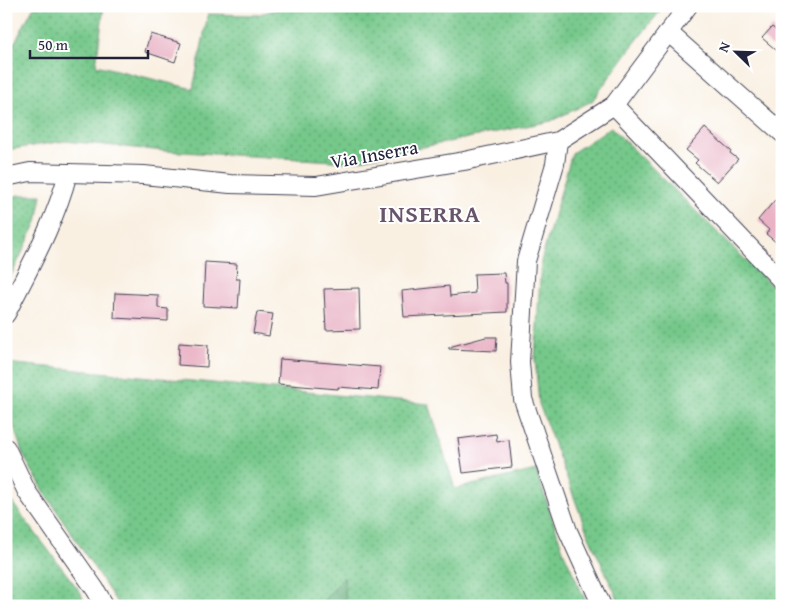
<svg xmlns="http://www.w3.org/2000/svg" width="788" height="612" font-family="'Gentium Book Plus',serif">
	<defs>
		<pattern id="grass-dots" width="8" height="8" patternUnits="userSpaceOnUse" patternTransform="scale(1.25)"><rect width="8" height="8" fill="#75c88a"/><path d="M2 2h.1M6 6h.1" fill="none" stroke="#60a272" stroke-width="1.8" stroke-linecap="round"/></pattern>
		<pattern id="forest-crowns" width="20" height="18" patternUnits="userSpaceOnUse" patternTransform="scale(1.25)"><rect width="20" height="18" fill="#60ac76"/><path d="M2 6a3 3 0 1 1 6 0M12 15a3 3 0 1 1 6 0" fill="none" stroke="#4f8c62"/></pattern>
	</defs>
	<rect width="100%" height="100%" fill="#fff"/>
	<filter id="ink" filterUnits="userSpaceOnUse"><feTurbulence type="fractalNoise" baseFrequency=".02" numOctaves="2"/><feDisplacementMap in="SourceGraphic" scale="10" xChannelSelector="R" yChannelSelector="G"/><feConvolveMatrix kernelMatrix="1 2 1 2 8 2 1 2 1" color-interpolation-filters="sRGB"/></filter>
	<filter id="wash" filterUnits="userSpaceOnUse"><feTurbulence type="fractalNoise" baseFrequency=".0096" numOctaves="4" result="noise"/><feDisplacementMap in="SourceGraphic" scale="20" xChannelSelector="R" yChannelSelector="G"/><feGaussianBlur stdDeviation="1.12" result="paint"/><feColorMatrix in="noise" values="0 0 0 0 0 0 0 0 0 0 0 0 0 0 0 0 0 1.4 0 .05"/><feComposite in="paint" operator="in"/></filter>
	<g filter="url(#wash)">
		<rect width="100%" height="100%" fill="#f9f0e2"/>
		<g fill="url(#grass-dots)" stroke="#4c7562">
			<polygon points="34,6 104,6 96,65 193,89 208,14 256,15 289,6 664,6 630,49 592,101 551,121 350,162 165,151 65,141 6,150 6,59"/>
			<polygon points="611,127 782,296 782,606 621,606 587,532 539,404 535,359 541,261 572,153"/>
			<polygon points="19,195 42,195 37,222 6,286 6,198"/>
			<polygon points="6,363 429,404 455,489 536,470 564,553 588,606 346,606 344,578 319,606 119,606 47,496 23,455 6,402"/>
			<polygon points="6,491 11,501 81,593 85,606 6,606"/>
		</g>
		<polygon fill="url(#forest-crowns)" stroke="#416758" points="344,577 346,606 319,606"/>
		<g id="blocks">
			<g fill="#e9b2c5">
				<polygon points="772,27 782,35 782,55 762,38"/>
				<polygon points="150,34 181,43 175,62 145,52"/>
				<polygon points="705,128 731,151 730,153 738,159 717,182 695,163 698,160 686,150"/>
				<polygon points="775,200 782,207 782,247 766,234 769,230 758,220"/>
				<polygon points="205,262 237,264 236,279 240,279 238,308 203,306"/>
				<polygon points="504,273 505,283 507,283 507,312 404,317 402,291 449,286 450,296 475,293 474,274"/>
				<polygon points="359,288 360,329 326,330 324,289"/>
				<polygon points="115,293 158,295 158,308 168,309 168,321 114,318"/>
				<polygon points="257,312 273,314 269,336 253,333"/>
				<polygon points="486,337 497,337 496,351 449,349 449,347"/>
				<polygon points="179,343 208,345 207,367 178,365"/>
				<polygon points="280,359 380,367 378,390 338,387 338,389 278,384"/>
				<polygon points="496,434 497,442 509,440 512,467 463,473 458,439"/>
			</g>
		</g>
	</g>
	<g filter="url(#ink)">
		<use href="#blocks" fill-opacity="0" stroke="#424154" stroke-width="1"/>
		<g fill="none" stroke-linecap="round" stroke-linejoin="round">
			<defs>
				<g id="minor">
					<polyline points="668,32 782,133"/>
					<polyline points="614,105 782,281"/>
					<polyline points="558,141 555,164 526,261 520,362 523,399 568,531 602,606"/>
					<polyline points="6,177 30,172 144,175 230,184 316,186 464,161 558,141 614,105 688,6"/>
					<path d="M6 314C29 268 55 223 68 173"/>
					<polyline points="6,448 27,492 95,589 105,606"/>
				</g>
			</defs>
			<use href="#minor" stroke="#424154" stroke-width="20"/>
			<use href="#minor" stroke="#fff" stroke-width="18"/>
		</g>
	</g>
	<g text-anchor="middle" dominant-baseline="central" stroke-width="4" stroke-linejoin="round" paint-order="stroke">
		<g font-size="19" fill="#22223b" stroke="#fff">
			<text transform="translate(374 154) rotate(-10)">Via Inserra</text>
		</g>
		<g font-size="24" font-weight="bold" letter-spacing="1" fill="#68546b" stroke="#fff">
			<text x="430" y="213">INSERRA</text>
		</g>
	</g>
	<rect width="788" height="612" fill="none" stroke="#fff" stroke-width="25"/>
	<g transform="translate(736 52) rotate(293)" stroke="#ffffff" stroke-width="4" paint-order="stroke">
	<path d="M0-4L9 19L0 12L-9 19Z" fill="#22223b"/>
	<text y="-8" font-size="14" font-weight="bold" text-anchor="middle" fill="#22223b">N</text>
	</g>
	<path d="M30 50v8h118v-8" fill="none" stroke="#22223b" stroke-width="2.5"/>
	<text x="38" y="50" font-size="15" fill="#22223b" stroke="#ffffff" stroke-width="4" paint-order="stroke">50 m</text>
</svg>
